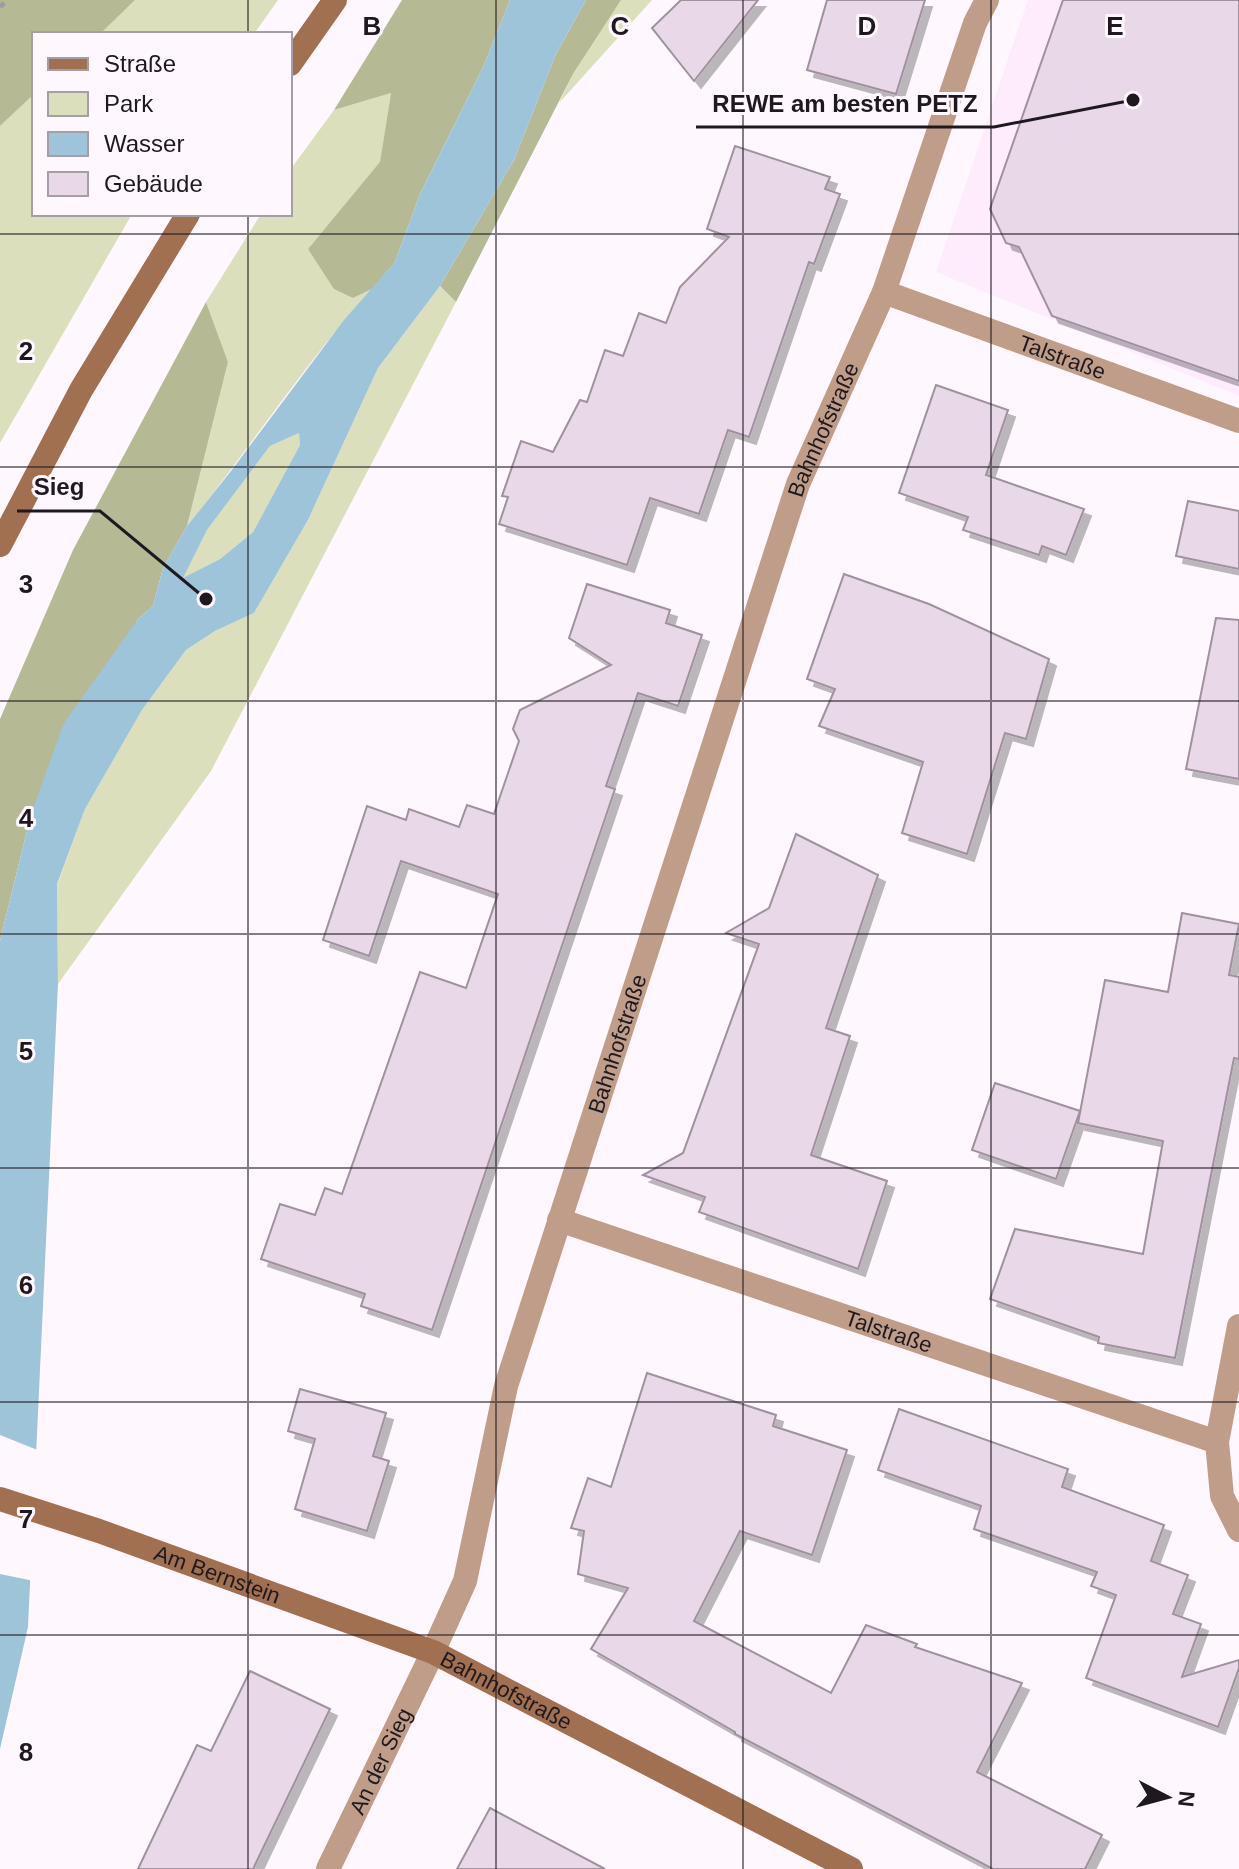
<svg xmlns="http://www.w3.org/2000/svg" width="1239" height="1869" font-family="Helvetica,sans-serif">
	<defs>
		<filter id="shadow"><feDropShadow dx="7" dy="7" stdDeviation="0" flood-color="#0004"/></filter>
	</defs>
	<rect width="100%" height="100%" fill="#fef8fe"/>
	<polygon fill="#feecfd" points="1028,0 1239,0 1239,396 936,272"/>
	<g fill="#dbdfbc">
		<polygon points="135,0 278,0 254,34 100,34"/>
		<polygon points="621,0 652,0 559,103 573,74"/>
		<path d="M391 93 380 163 308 249 353 298 372 289C305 363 250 448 187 526L228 362 206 302 261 214H290V170L334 110Z"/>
		<polygon points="34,94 34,214 132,214 0,443 0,126"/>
		<polygon points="440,286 456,302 211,771 58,984 57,885 85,809 142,710 186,650 215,631 254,613 308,520 378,368"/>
		<polygon points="299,433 300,445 253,532 220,559 182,579 207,530 270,446"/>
	</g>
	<g fill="#b5b994">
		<polygon points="0,0 135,0 100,34 34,34 34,94 0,126"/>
		<polygon points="402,0 510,0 484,65 420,194 395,262 372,289 353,298 334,289 308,249 380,162 391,93 334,110"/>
		<polygon points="586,0 621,0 573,74 456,302 440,286 514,160 556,54"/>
		<polygon points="206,302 228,362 187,526 163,568 153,606 138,619 31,814 0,941 0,719 73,550"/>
	</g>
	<path fill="#9ec4da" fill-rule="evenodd" d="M510 0H586L556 54 514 160 440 286 378 368 308 520 254 613 215 631 186 650 142 710 85 809 57 884 58 984 28 1627 0 1749V941L31 814 64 723 138 619 153 606 163 568 187 526 231 471 344 320 395 262 420 194 484 65ZM299 433 300 445 253 532 220 559 183 578 207 530 270 446Z"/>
	<polygon fill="#fef8fe" points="0,1435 40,1451 34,1581 0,1574"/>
	<g fill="#e9d8e8" stroke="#a0919f" stroke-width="2" filter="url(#shadow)">
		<polygon points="681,0 758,0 694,81 652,28"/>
		<polygon points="827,0 925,0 896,94 807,70"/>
		<polygon points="1063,0 1239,0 1239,381 1052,316 1019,247 1006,243 990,209"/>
		<polygon points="735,146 830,177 825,189 840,194 814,264 809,262 749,437 728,430 699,514 650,498 627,565 499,524 508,497 502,496 521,441 553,452 580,400 587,402 605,350 623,356 639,313 666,323 680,287 729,237 707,229"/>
		<polygon points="936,385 1008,410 986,475 1084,509 1066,555 1042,546 1039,555 963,530 968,517 899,493"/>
		<polygon points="1188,501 1239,511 1239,569 1176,556"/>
		<polygon points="844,574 929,604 1049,659 1026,739 1005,733 967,854 902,833 923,762 819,726 835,689 807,679"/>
		<polygon points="587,584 670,610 666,623 702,635 678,706 638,693 606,786 615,789 432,1330 361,1306 365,1294 261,1259 280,1204 315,1215 325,1188 342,1194 420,972 466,988 498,894 401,861 369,956 323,940 367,806 406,820 409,809 459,827 467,805 494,814 519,741 513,729 520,710 611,665 569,638"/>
		<polygon points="1216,618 1239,620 1239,779 1186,769"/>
		<polygon points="796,834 878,875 826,1028 850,1036 811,1155 887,1181 858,1269 699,1212 705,1197 643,1175 683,1153 759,944 726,933 769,908"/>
		<polygon points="1182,913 1239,924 1229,975 1239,977 1239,1059 1234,1058 1175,1358 1098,1343 1099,1337 990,1299 1015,1229 1143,1254 1163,1141 1078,1123 1105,980 1168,992"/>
		<polygon points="995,1083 1080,1111 1056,1179 972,1150"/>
		<polygon points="647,1373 776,1415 773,1426 847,1450 812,1555 740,1531 694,1621 831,1693 866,1625 917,1644 915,1647 1022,1683 977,1772 1102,1835 1085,1869 993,1869 735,1734 735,1732 591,1649 628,1588 578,1574 584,1531 571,1528 588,1478 611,1487"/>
		<polygon points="300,1389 386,1413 373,1456 389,1461 367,1531 295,1509 315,1439 288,1431"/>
		<polygon points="899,1409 1068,1469 1062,1487 1164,1525 1151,1561 1188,1575 1173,1614 1201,1624 1182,1677 1239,1660 1239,1668 1218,1727 1086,1678 1116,1595 1091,1586 1097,1572 974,1529 981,1506 878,1470"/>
		<polygon points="250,1671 330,1709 253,1869 138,1869 197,1745 211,1751"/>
		<polygon points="490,1808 605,1869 457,1869"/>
	</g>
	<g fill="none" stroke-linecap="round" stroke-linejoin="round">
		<polyline stroke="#a19ba1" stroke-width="5" stroke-dasharray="6 4" stroke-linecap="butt" points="0,7 7,0"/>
		<g stroke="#bf9d88" stroke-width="24">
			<path id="s1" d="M884 292 1239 421"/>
			<path id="s2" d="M559 1220 1217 1442"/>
			<polyline points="1239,1326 1217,1442 1222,1496 1239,1530"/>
			<path id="s3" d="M328 1869 433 1652 465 1581 506 1386 798 484 884 292 975 23 987 0"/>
		</g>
		<g stroke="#a17051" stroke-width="24">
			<polyline points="290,64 335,0"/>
			<polyline points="0,545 81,390 188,214"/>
			<path id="s4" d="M0 1499 99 1531 433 1652 851 1869"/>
		</g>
	</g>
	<path fill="none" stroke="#1f191f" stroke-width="2" stroke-opacity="0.55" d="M248 0V34M496 0V1869M743 0V1869M991 0V1869M248 214V1869M0 234H1239M0 467H1239M0 701H1239M0 934H1239M0 1168H1239M0 1402H1239M0 1635H1239"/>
	<g text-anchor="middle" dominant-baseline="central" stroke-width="6" stroke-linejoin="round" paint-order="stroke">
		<g font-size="22" fill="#1f191f" stroke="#fef8fe">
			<text stroke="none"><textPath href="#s1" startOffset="190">Talstraße</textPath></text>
			<text stroke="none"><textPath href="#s3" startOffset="1526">Bahnhofstraße</textPath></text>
			<text stroke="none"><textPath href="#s3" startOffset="878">Bahnhofstraße</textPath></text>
			<text stroke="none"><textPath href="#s2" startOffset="348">Talstraße</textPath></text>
			<text stroke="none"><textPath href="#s4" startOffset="230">Am Bernstein</textPath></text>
			<text stroke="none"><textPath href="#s4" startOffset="542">Bahnhofstraße</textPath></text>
			<text stroke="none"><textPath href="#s3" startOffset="120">An der Sieg</textPath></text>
		</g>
	</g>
	<g font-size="26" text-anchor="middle" font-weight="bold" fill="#1f191f" stroke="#fef8fe" stroke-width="6" stroke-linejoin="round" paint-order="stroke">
		<text x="372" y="35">B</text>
		<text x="620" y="35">C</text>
		<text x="867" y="35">D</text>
		<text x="1115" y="35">E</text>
		<text x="26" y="360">2</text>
		<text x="26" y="593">3</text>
		<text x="26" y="827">4</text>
		<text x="26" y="1060">5</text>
		<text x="26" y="1294">6</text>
		<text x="26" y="1528">7</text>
		<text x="26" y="1761">8</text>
	</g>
	<path fill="none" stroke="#1f191f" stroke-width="3" d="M1133 100L994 127H696M206 599L100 511H17"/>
	<g fill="#1f191f" stroke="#fef8fe" stroke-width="3">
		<circle cx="1133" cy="100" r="8"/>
		<circle cx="206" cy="599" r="8"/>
	</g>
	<g font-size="24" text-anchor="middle" font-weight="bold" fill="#1f191f" stroke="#fef8fe" stroke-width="6" stroke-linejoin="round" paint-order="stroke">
		<text x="845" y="112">REWE am besten PETZ</text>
		<text x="59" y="495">Sieg</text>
	</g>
	<rect x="32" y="32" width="260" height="184" fill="#fef8fe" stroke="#a59fa5" stroke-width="2"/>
	<rect x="48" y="58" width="40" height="12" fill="#a17051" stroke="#a59fa5" stroke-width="2"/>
	<text x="104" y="72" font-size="24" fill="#1f191f">Straße</text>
	<rect x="48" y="92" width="40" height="24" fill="#dbdfbc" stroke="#a59fa5" stroke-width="2"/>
	<text x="104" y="112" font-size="24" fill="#1f191f">Park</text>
	<rect x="48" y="132" width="40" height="24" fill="#9ec4da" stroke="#a59fa5" stroke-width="2"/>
	<text x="104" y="152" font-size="24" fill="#1f191f">Wasser</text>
	<rect x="48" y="172" width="40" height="24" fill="#e9d8e8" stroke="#a59fa5" stroke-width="2"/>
	<text x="104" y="192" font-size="24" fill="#1f191f">Gebäude</text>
	<g transform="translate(1167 1797) rotate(96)" stroke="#fef8fe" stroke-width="6" paint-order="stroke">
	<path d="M0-6L14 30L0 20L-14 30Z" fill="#1f191f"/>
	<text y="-12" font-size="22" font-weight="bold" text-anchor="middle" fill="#1f191f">N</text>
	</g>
</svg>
